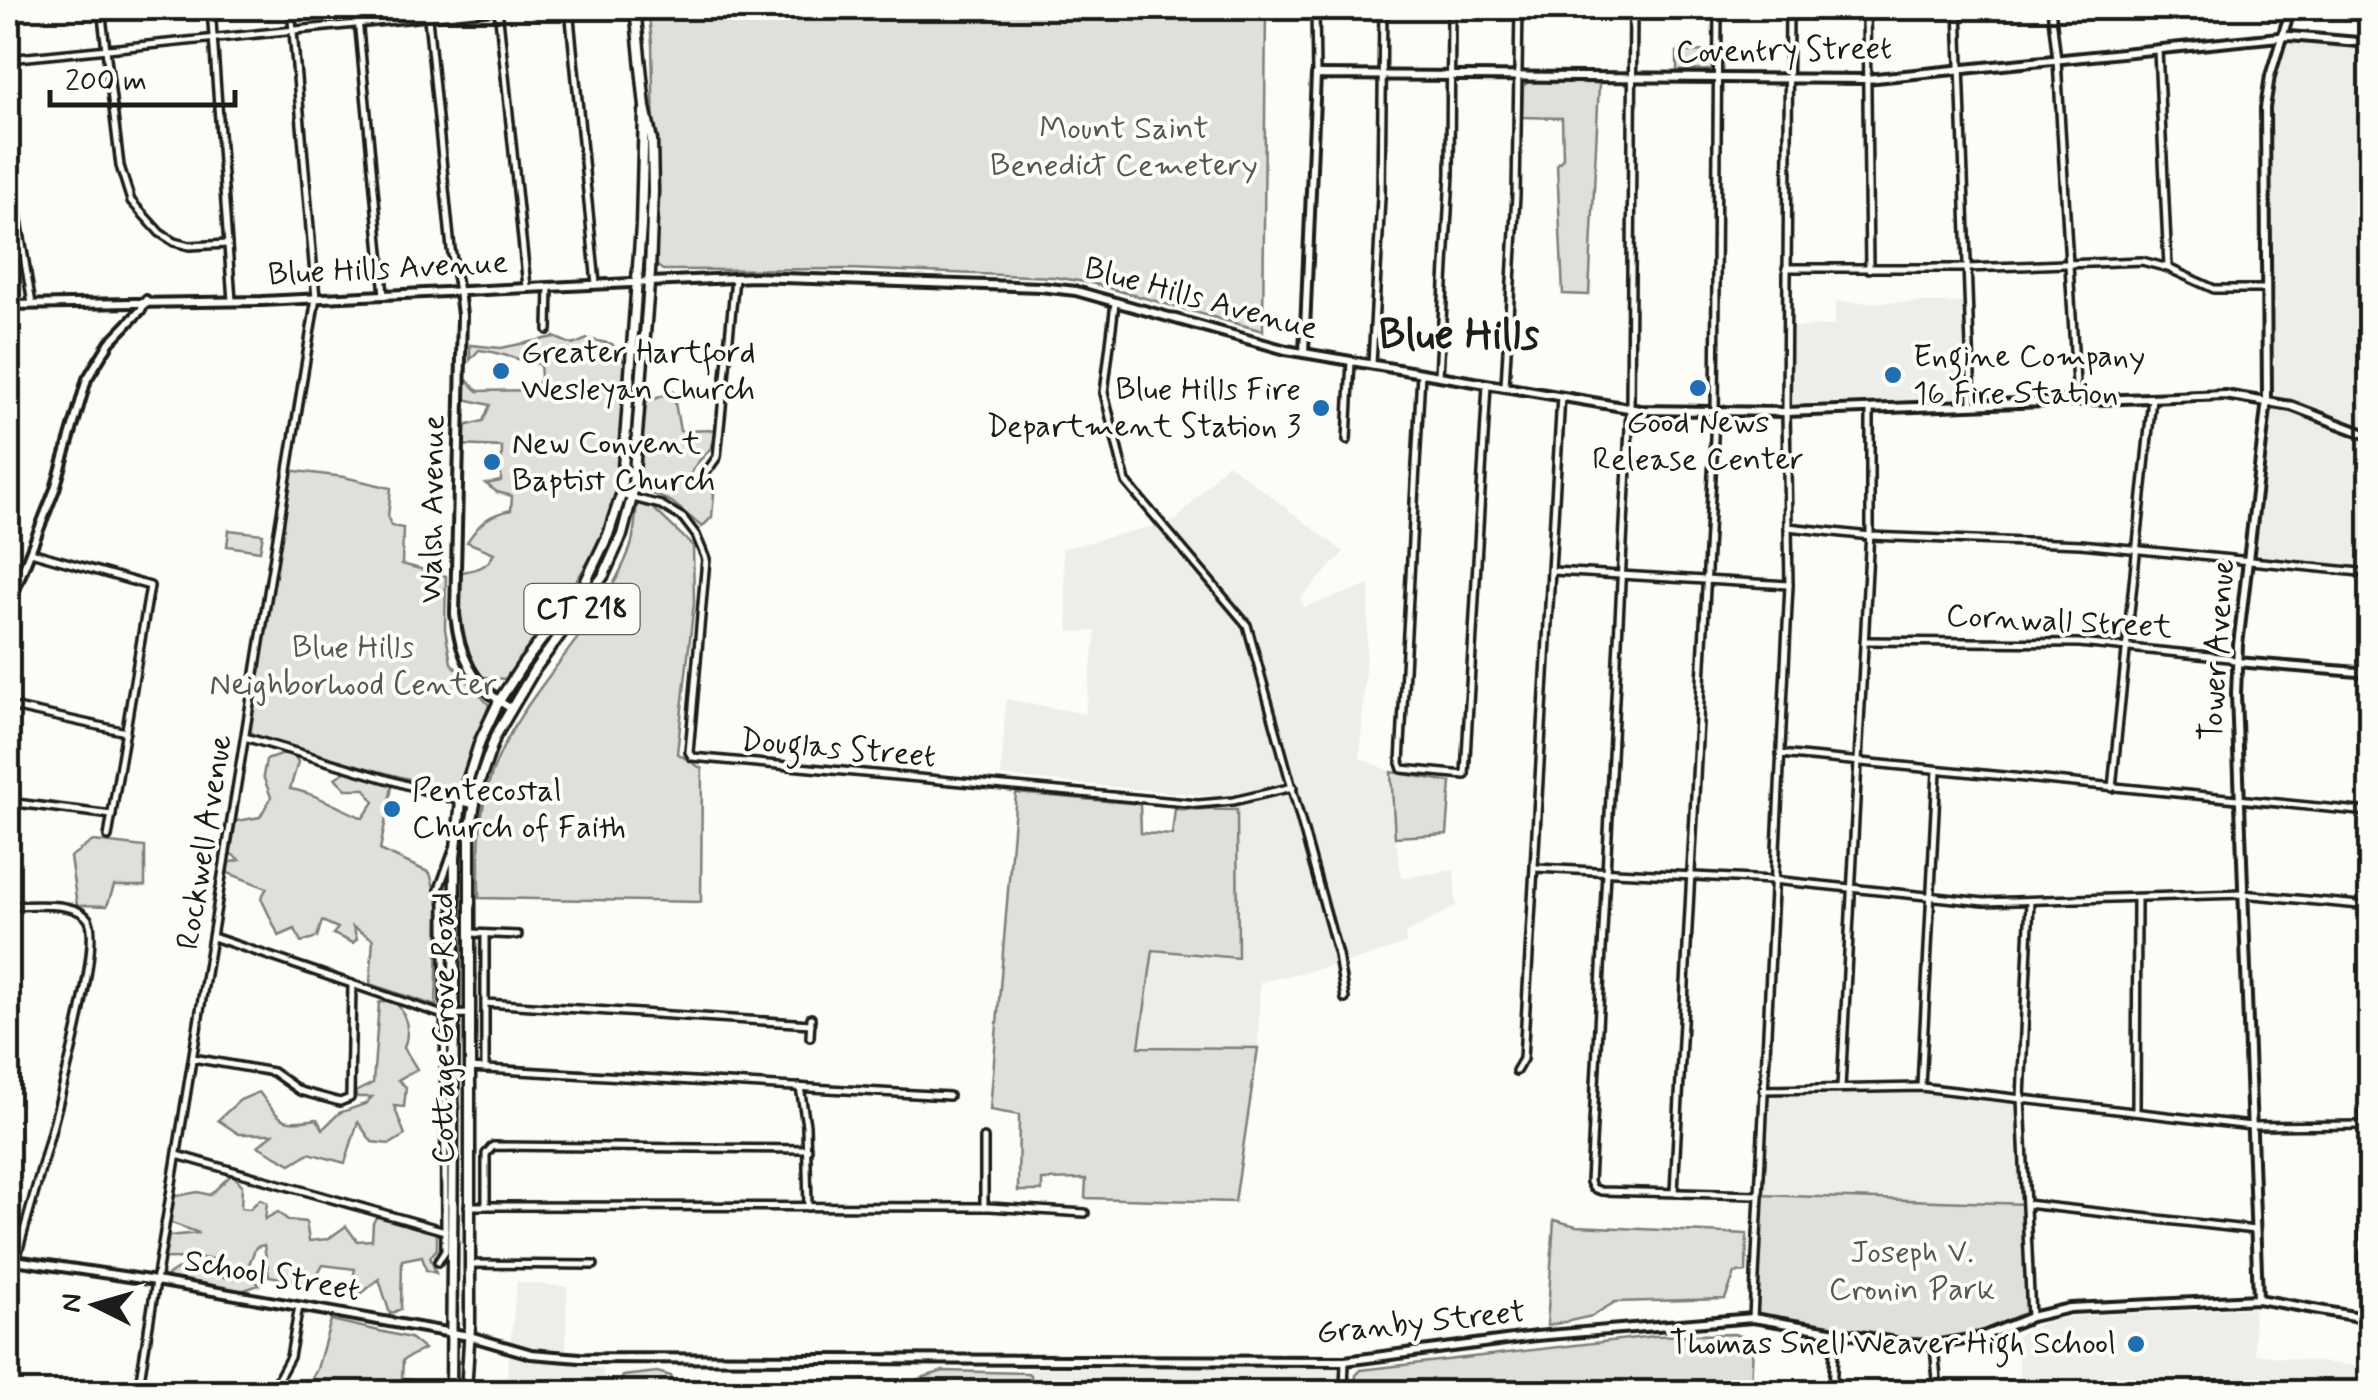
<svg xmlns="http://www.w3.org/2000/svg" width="2378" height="1400" font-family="Mynerve,sans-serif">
	<rect width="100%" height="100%" fill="#fdfcf7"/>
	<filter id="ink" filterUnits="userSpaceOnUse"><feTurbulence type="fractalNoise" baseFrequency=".01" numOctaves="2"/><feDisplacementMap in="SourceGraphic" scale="20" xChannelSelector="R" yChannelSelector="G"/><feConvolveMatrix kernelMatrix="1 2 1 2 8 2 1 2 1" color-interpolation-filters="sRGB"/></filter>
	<g filter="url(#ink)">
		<g fill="#eeede9">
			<polygon points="2291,43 2370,50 2367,200 2370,201 2370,430 2277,396 2273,392 2270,120 2276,76 2285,47"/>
			<polygon points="1836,302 1962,303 1965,398 1791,404 1790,327 1834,326"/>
			<polygon points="2274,408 2370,443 2367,568 2253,556 2270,412"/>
			<polygon points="1227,463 1344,552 1300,599 1304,607 1370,585 1360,758 1391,772 1395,837 1402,878 1454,870 1456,906 1405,934 1406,944 1353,961 1260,982 1258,1048 1139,1048 1153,950 1238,958 1235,793 1220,797 1001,776 1006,699 1085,714 1096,631 1069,632 1062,549 1177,520"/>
			<polygon points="1921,1087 2021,1098 2026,1204 1758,1195 1763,1090"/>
			<polygon points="517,1282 567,1287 566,1361 603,1369 606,1392 505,1392"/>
			<polygon points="2253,1308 2255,1354 2370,1368 2370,1392 2021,1392 2017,1335 2047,1321 2073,1316"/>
			<polygon points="1341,1366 1340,1392 1032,1392 1029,1374 1029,1368"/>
		</g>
		<g fill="#e0dfdb" stroke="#7e7e7c" stroke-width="2.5">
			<polygon points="648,8 1266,8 1263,331 1091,283 1054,277 848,269 663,270 657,266 652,43"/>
			<polygon points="1712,51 1712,70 1677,71 1677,52"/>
			<polygon points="1528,82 1599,83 1589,295 1563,294 1557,165 1563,158 1562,118 1522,117 1523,86"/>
			<path d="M554 337 573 345 587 339 612 344 627 366 618 488 603 538 562 604 505 679 474 676 457 635 456 573C472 570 487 570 494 553L467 542C480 522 488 515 511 510L512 496 497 492 486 484 501 481 502 447 459 445 461 427 483 421 490 405 464 399V377L478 391 535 390 541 377 540 364C519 361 500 352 479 350L470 360V345L501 348Z"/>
			<path d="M673 391 680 431 716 430C714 458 694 456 690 478L693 485 710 489 714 494 712 517 702 527 672 502 634 486 641 405Z"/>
			<polygon points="288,470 344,477 391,488 388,517 391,526 403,528 402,564 446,576 445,629 451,663 489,705 459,785 452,790 245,737"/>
			<path d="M637 504 653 508 693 546 694 603 677 753 702 769 701 902 479 898C479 857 477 815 491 776 520 691 598 633 630 549 635 535 635 518 637 504Z"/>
			<polygon points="229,530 263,534 260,551 227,546"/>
			<path d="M292 751 298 762 290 789C316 793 338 808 363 818L374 802 365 789H346L335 778 351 768 393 781 380 850 430 873 439 906 436 1006 370 984 373 939 353 927 357 939 353 943 333 934 338 928 322 921 317 937 301 942 295 929 279 936 261 898 267 888 223 871 224 864 240 860 227 851 231 822 260 817 271 797 263 776 266 760Z"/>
			<polygon points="1391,772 1451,782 1447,834 1395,837"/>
			<polygon points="1016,793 1140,804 1141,833 1172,835 1175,809 1237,810 1238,958 1153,950 1139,1047 1258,1048 1235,1202 1085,1198 1086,1179 1042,1180 1042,1191 1018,1191 1019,1115 990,1110"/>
			<polygon points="93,841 145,847 145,886 114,886 107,906 77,905 70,857"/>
			<path d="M392 998C406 1013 411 1028 404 1048L417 1069 398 1080 406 1087 404 1107 394 1106 405 1135 390 1144 372 1142 358 1122 345 1163 309 1153 291 1164 258 1146 273 1134H239L218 1120 240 1100 259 1092C281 1121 280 1125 317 1119L323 1129 339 1113 365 1104 372 1097H357L355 1092 373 1083 379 1003Z"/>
			<polygon points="232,1174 242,1185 241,1208 250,1209 260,1199 267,1203 265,1219 278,1212 288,1220 306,1222 309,1241 328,1239 346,1226 357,1241 372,1240 373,1223 378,1214 437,1229 437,1249 430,1257 436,1273 426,1270 422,1256 402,1260 401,1309 390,1314 379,1279 362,1293 351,1289 355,1269 323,1265 312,1284 269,1276 264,1245 256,1247 247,1269 259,1285 233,1294 162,1279 178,1269 236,1279 240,1270 219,1259 165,1258 169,1236 199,1233 166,1221 170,1197 198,1192 210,1195"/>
			<polygon points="1758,1195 2026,1204 2031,1317 1960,1342 1907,1344 1753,1318"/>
			<polygon points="1554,1220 1576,1226 1747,1234 1746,1272 1735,1273 1725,1299 1615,1302 1592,1316 1547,1326"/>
			<polygon points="331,1320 410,1338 424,1349 403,1360 402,1379 437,1383 436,1392 304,1392 317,1369"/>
			<polygon points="1734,1334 1753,1340 1751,1392 1354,1392 1356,1375 1361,1370 1654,1336"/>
			<polygon points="943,1371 1028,1373 1031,1376 1032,1392 915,1392 918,1379"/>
			<polygon points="657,1372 671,1376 674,1392 617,1392 623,1376"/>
		</g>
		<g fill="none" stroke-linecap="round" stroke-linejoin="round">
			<defs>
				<g id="minor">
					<polyline points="101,8 120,166 131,201 160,233 174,242 189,246 228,244"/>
					<polyline points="211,8 232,301"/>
					<polyline points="357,8 384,295"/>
					<polyline points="427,8 451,249 459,291"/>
					<polyline points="498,8 527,287"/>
					<polyline points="569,8 596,284"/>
					<polyline points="1315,8 1316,74"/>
					<polyline points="1633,8 1630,409 1590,1182 1593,1188 1601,1191 1758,1195"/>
					<polyline points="1866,8 1869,269"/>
					<polyline points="1958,8 1972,404"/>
					<polyline points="2051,8 2057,60 2077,401"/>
					<polyline points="2158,50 2168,267"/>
					<polyline points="8,59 515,8"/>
					<polyline points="8,160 32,304"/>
					<polyline points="1786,268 1967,268 2142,261 2168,268 2214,289 2266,289"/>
					<polyline points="1115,303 1104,393 1126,482 1247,625 1338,955 1345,999"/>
					<polyline points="548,330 549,286"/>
					<polyline points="1372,364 1381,197 1383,8"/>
					<polyline points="1421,373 1400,763 1402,769 1465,775 1487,385"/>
					<polyline points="1439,376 1450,174 1451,8"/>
					<polyline points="1505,386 1516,195 1519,8"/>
					<polyline points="1347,440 1351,361"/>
					<polyline points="705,474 717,457 735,278"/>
					<polyline points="621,495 661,505 683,518 696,535 706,559 689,752 692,757 1198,804 1233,801 1293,787"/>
					<polyline points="1788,527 1870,536 2081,544 2370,573"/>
					<polyline points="31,552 150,586 108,837"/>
					<polyline points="1553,571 1789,585"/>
					<polyline points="8,578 19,581"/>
					<polyline points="1864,641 2079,643 2229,658 2237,662"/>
					<polyline points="8,706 126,732"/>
					<polyline points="245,737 474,805"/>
					<polyline points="1780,754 2369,812"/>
					<polyline points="2112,788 2152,398"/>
					<polyline points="8,802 112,815"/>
					<polyline points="1536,868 1773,880 1984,902 2242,894 2370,906"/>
					<polyline points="2030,901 2021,1098 2031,1317"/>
					<path d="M8 906C29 906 74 900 88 919 108 947 28 1213 16 1260"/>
					<polyline points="471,933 518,935"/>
					<polyline points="485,934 485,1069"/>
					<polyline points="213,937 443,1015 469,1014"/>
					<polyline points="485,1003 811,1024"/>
					<polyline points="810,1037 811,1018"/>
					<polyline points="193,1058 273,1072 300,1091 340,1102 350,1098 352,984"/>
					<polyline points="469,1068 949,1096"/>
					<polyline points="1516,1071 1523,1059 1561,396"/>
					<polyline points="800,1087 806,1125 808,1207"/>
					<polyline points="1921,1087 1937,771"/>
					<polyline points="1841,1088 1870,531 1870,409"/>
					<polyline points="1763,1090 1921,1087 2251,1126 2370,1125"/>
					<polyline points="2136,1110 2137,898"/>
					<polyline points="177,1155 445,1231"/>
					<polyline points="1674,1192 1715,419 1718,8"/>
					<polyline points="2026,1204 2255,1230"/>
					<polyline points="468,1206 989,1207 1085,1213"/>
					<polyline points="486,1206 486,1154 493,1146 808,1149"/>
					<polyline points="984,1207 984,1138"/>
					<polyline points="438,1262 445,1251 445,1231 444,897 439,889 454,848"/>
					<polyline points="469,1264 594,1265"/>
					<polyline points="2362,1317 2370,745"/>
					<polyline points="1753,1318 1789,585 1786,412 1789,8"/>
					<polyline points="1934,1345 1938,1392"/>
					<polyline points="138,1392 316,298 291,8"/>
					<polyline points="271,1392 290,1357 299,1306"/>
					<polyline points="442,1392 444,1386 452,1385"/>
					<polyline points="1344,1392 1345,1361"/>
					<polyline points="1832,1392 1835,1331"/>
				</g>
				<g id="tertiary">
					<path d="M459 291 462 315 455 614C459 655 473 686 510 708"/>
					<polyline points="1304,353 1316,75 1866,79 2289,36 2370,43"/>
					<polyline points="8,608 55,489 87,379 110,342 141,310 146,300"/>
					<polyline points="2237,662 2370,673"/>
				</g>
				<g id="secondary">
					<polyline points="8,305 262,301 754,277 1040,287 1076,291 1286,350 1640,410 1786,412 2225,395 2291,406 2370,436"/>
					<polyline points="8,1259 156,1281 469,1336 531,1354 580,1358 1345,1361 1536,1336 1753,1318 1907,1344 1934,1345 1981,1337 2031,1317 2070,1308 2258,1299 2370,1319"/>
					<polyline points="2258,1299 2236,694 2238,645 2267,400 2265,108 2270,76 2291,8"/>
				</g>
				<g id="primary">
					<polyline points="451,1392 455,857 461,801 480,741 499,701 523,664 585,583 608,535 621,495 641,226 644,112"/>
					<polyline points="466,1392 470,1326 470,831 478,786 495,737 535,669 604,575 622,535 632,497 650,272 653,191 652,140 645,107 635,8"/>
				</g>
			</defs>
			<use href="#minor" stroke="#1c1c1c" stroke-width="12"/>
			<use href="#tertiary" stroke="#1c1c1c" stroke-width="14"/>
			<use href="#secondary" stroke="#1c1c1c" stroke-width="14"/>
			<use href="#primary" stroke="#1c1c1c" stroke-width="15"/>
			<use href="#minor" stroke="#fdfcf7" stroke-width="5"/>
			<use href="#tertiary" stroke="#fdfcf7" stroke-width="6"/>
			<use href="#secondary" stroke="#fdfcf7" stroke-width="6"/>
			<use href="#primary" stroke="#fdfcf7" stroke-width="8"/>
		</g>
	</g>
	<g fill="#1f6fb2" stroke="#fdfcf7" stroke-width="4">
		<circle cx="501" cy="371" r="10"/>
		<circle cx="1893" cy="375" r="10"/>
		<circle cx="1698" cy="388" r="10"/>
		<circle cx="1321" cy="408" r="10"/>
		<circle cx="492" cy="462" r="10"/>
		<circle cx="392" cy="809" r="10"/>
		<circle cx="2136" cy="1344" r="10"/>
	</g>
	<g text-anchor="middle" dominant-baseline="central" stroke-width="8" stroke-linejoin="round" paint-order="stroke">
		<rect fill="#fdfcf7" stroke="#605f5e" stroke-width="2.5" x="524.5" y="584" width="115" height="50" rx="8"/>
		<g font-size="30" font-weight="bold" fill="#1c1c1c">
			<text x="582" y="609">CT 218</text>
		</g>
		<g font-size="32" fill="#1c1c1c" stroke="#fdfcf7">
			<text transform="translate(1784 51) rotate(-1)">Coventry Street</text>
			<text transform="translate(388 269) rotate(-3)">Blue Hills Avenue</text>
			<text transform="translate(1201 299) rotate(15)">Blue Hills Avenue</text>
			<text transform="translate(433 509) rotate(-89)">Walsh Avenue</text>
			<text transform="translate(2059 622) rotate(3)">Cornwall Street</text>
			<text transform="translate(2218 650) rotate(-86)">Tower Avenue</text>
			<text transform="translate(838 749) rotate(5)">Douglas Street</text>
			<text transform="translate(205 842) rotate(-81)">Rockwell Avenue</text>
			<text transform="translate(444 1028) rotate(-90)">Cottage Grove Road</text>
			<text transform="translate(272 1276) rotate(10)">School Street</text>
			<text transform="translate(1421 1323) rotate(-6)">Granby Street</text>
		</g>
		<g font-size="32" fill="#575655" stroke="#fdfcf7">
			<text x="1124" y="129">Mount Saint<tspan x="1124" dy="37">Benedict Cemetery</tspan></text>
			<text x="353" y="648">Blue Hills<tspan x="353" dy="37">Neighborhood Center</tspan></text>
			<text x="1912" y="1253">Joseph V.<tspan x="1912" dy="37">Cronin Park</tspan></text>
		</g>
		<g font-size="32" fill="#1c1c1c" stroke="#fdfcf7" text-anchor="start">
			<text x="521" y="353">Greater Hartford<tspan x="521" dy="37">Wesleyan Church</tspan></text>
			<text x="1913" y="357">Engine Company<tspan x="1913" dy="37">16 Fire Station</tspan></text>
			<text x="1301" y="390" text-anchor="end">Blue Hills Fire<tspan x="1301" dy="37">Department Station 3</tspan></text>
			<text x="1698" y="423" text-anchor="middle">Good News<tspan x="1698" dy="37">Release Center</tspan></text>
			<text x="512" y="444">New Convent<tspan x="512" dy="37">Baptist Church</tspan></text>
			<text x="412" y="791">Pentecostal<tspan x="412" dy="37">Church of Faith</tspan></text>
			<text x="2116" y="1344" text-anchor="end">Thomas Snell Weaver High School</text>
		</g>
		<g font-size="42" font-weight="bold" fill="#1c1c1c" stroke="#fdfcf7">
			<text x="1459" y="336">Blue Hills</text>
		</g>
	</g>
	<rect width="2378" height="1400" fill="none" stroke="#fdfcf7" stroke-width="40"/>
	<rect x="20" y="20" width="2338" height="1360" fill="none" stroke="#1c1c1c" stroke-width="4" filter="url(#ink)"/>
	<g transform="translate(95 1305) rotate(275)" stroke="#fdfcf7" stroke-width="8" paint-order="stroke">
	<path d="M0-8L18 38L0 25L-18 38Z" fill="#1c1c1c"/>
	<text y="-15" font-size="28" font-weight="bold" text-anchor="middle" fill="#1c1c1c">N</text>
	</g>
	<path d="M50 90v15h185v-15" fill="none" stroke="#1c1c1c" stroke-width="5"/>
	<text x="65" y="90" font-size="30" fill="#1c1c1c" stroke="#fdfcf7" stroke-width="8" paint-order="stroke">200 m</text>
</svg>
